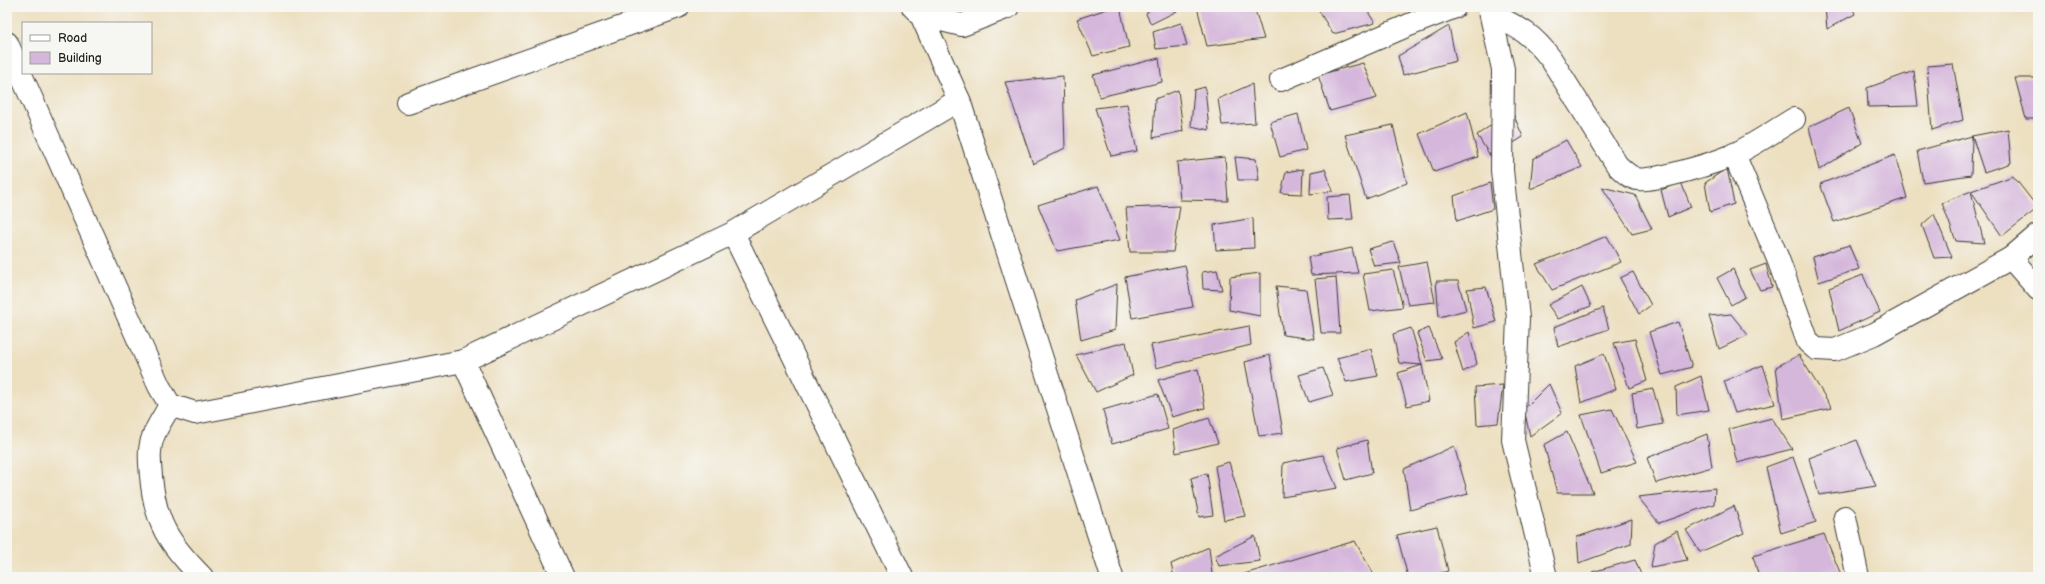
<svg xmlns="http://www.w3.org/2000/svg" width="2045" height="584" font-family="'Balsamiq Sans',sans-serif">
	<rect width="100%" height="100%" fill="#f6f6f2"/>
	<filter id="ink" filterUnits="userSpaceOnUse"><feTurbulence type="fractalNoise" baseFrequency=".025" numOctaves="2"/><feDisplacementMap in="SourceGraphic" scale="8" xChannelSelector="R" yChannelSelector="G"/><feConvolveMatrix kernelMatrix="1 2 1 2 8 2 1 2 1" color-interpolation-filters="sRGB"/></filter>
	<filter id="wash" filterUnits="userSpaceOnUse"><feTurbulence type="fractalNoise" baseFrequency=".012" numOctaves="4" result="noise"/><feDisplacementMap in="SourceGraphic" scale="16" xChannelSelector="R" yChannelSelector="G"/><feGaussianBlur stdDeviation="0.9" result="paint"/><feColorMatrix in="noise" values="0 0 0 0 0 0 0 0 0 0 0 0 0 0 0 0 0 1.4 0 .05"/><feComposite in="paint" operator="in"/></filter>
	<g filter="url(#wash)">
		<rect width="100%" height="100%" fill="#ede0c1"/>
		<g id="blocks">
			<g fill="#d6b7dc">
				<polygon points="1113,7 1120,7 1129,47 1093,56 1077,19"/>
				<polygon points="1151,7 1180,7 1181,9 1151,24 1146,14"/>
				<polygon points="1197,7 1254,7 1264,39 1207,46"/>
				<polygon points="1324,7 1365,7 1375,23 1333,34 1319,11"/>
				<polygon points="1390,7 1408,7 1392,12"/>
				<polygon points="1825,7 1852,7 1855,14 1827,29"/>
				<polygon points="1181,23 1187,46 1156,49 1153,32"/>
				<polygon points="1449,26 1456,61 1403,75 1398,56"/>
				<polygon points="1159,58 1162,82 1100,97 1093,75"/>
				<polygon points="1363,63 1377,98 1330,111 1318,75"/>
				<polygon points="1953,64 1963,120 1932,130 1927,66"/>
				<polygon points="1914,71 1918,106 1868,107 1867,88"/>
				<polygon points="1063,76 1065,148 1033,164 1005,82"/>
				<polygon points="2015,78 2036,78 2038,83 2038,119 2026,119"/>
				<polygon points="1252,84 1255,123 1222,125 1218,99"/>
				<polygon points="1205,87 1209,130 1191,126 1194,90"/>
				<polygon points="1178,90 1183,131 1153,138 1155,99"/>
				<polygon points="1127,104 1137,151 1111,156 1095,108"/>
				<polygon points="1849,108 1862,143 1819,170 1809,127"/>
				<polygon points="1512,111 1523,137 1491,157 1477,135"/>
				<polygon points="1467,112 1478,157 1434,172 1419,134"/>
				<polygon points="1298,114 1306,150 1280,157 1270,122"/>
				<polygon points="1393,125 1407,183 1366,199 1345,135"/>
				<polygon points="2008,129 2011,163 1984,172 1972,136"/>
				<polygon points="1972,136 1971,175 1923,182 1917,151"/>
				<polygon points="1566,140 1582,167 1530,189 1533,159"/>
				<polygon points="1895,155 1907,198 1834,222 1820,184"/>
				<polygon points="1225,157 1228,201 1180,200 1177,162"/>
				<polygon points="1235,157 1256,159 1259,180 1238,180"/>
				<polygon points="1727,168 1734,204 1710,212 1705,183"/>
				<polygon points="1303,169 1302,194 1281,193 1286,172"/>
				<polygon points="1325,169 1333,191 1310,194 1311,172"/>
				<polygon points="2013,176 2038,208 2002,236 1971,191 1984,243 1956,241 1942,203 1971,191"/>
				<polygon points="1681,182 1691,207 1668,217 1661,190"/>
				<polygon points="1490,183 1493,209 1457,221 1454,196"/>
				<polygon points="1098,186 1120,240 1057,251 1038,205"/>
				<polygon points="1602,187 1635,195 1652,229 1632,234"/>
				<polygon points="1350,195 1353,219 1328,220 1327,197"/>
				<polygon points="1180,206 1173,252 1130,252 1126,208"/>
				<polygon points="1934,214 1952,257 1934,258 1922,225"/>
				<polygon points="1253,218 1254,248 1216,250 1214,225"/>
				<polygon points="1607,236 1621,262 1552,290 1536,264"/>
				<polygon points="1393,242 1401,263 1374,266 1368,249"/>
				<polygon points="1849,245 1859,269 1819,282 1813,257"/>
				<polygon points="1352,248 1358,273 1311,275 1308,257"/>
				<polygon points="1427,262 1435,302 1408,305 1399,267"/>
				<polygon points="1766,264 1772,287 1760,290 1750,270"/>
				<polygon points="1185,265 1193,307 1132,318 1125,277"/>
				<polygon points="1733,269 1745,297 1731,305 1717,278"/>
				<polygon points="1217,270 1222,290 1203,289 1202,272"/>
				<polygon points="1393,270 1403,307 1370,311 1363,274"/>
				<polygon points="1633,272 1651,305 1639,314 1620,278"/>
				<polygon points="1260,273 1260,316 1229,310 1230,277"/>
				<polygon points="1863,275 1880,312 1839,331 1829,288"/>
				<polygon points="1336,277 1340,333 1321,333 1315,279"/>
				<polygon points="1436,281 1458,281 1466,310 1439,317"/>
				<polygon points="1117,284 1115,330 1081,340 1075,300"/>
				<polygon points="1276,286 1306,289 1314,339 1283,335"/>
				<polygon points="1486,287 1496,322 1474,328 1467,289"/>
				<polygon points="1582,287 1591,306 1558,319 1548,305"/>
				<polygon points="1603,308 1609,329 1558,347 1554,327"/>
				<polygon points="1731,314 1748,335 1719,349 1709,316"/>
				<polygon points="1678,322 1692,367 1662,375 1649,332"/>
				<polygon points="1249,326 1251,345 1156,368 1151,345"/>
				<polygon points="1411,328 1422,365 1399,363 1393,334"/>
				<polygon points="1429,328 1442,359 1427,361 1417,333"/>
				<polygon points="1469,332 1477,364 1463,372 1454,342"/>
				<polygon points="1635,339 1647,381 1629,388 1614,343"/>
				<polygon points="1126,342 1133,375 1096,392 1076,355"/>
				<polygon points="1371,349 1378,376 1346,382 1337,358"/>
				<polygon points="1604,354 1616,389 1581,403 1575,366"/>
				<polygon points="1270,355 1283,433 1259,436 1245,362"/>
				<polygon points="1799,355 1832,408 1783,419 1776,367"/>
				<polygon points="1422,365 1429,401 1407,406 1398,373"/>
				<polygon points="1763,365 1775,404 1735,413 1724,381"/>
				<polygon points="1323,368 1333,395 1309,402 1299,375"/>
				<polygon points="1198,369 1205,408 1172,417 1158,380"/>
				<polygon points="1701,376 1709,410 1677,415 1676,387"/>
				<polygon points="1549,384 1562,413 1530,436 1524,409"/>
				<polygon points="1503,385 1498,423 1477,425 1475,387"/>
				<polygon points="1653,389 1663,424 1637,429 1632,393"/>
				<polygon points="1158,394 1168,429 1112,444 1103,410"/>
				<polygon points="1612,409 1637,462 1601,473 1581,415"/>
				<polygon points="1209,418 1218,443 1176,453 1173,430"/>
				<polygon points="1772,418 1792,449 1737,463 1729,429"/>
				<polygon points="1567,432 1593,493 1557,493 1544,445"/>
				<polygon points="1707,434 1712,467 1656,483 1647,458"/>
				<polygon points="1367,440 1372,473 1346,480 1337,448"/>
				<polygon points="1857,440 1876,486 1819,495 1809,458"/>
				<polygon points="1454,446 1468,494 1410,510 1404,469"/>
				<polygon points="1323,455 1337,488 1282,497 1283,463"/>
				<polygon points="1793,457 1816,522 1781,533 1766,467"/>
				<polygon points="1229,462 1245,516 1224,520 1215,466"/>
				<polygon points="1207,473 1213,515 1199,517 1191,478"/>
				<polygon points="1715,488 1714,504 1659,523 1638,497"/>
				<polygon points="1734,506 1744,533 1700,552 1686,530"/>
				<polygon points="1632,519 1631,544 1579,563 1577,537"/>
				<polygon points="1437,526 1448,571 1426,577 1408,577 1397,535"/>
				<polygon points="1677,531 1687,560 1651,567 1655,543"/>
				<polygon points="1824,534 1842,577 1759,577 1753,556"/>
				<polygon points="1255,536 1260,561 1219,566 1215,556"/>
				<polygon points="1355,541 1375,577 1234,577"/>
				<polygon points="1209,547 1212,574 1200,577 1174,577 1171,564"/>
				<polygon points="1635,560 1642,577 1593,577 1592,572"/>
				<polygon points="1524,573 1525,577 1514,577"/>
				<polygon points="1725,574 1726,577 1716,577"/>
			</g>
		</g>
	</g>
	<g filter="url(#ink)">
		<use href="#blocks" fill-opacity="0" stroke="#3b3935" stroke-width="1"/>
		<g fill="none" stroke-linecap="round" stroke-linejoin="round">
			<defs>
				<g id="minor">
					<polyline points="1489,7 1503,69 1502,170 1518,318 1513,440 1546,577"/>
					<path d="M1492 14C1521 29 1531 33 1551 59L1617 165C1623 171 1629 177 1637 179 1653 182 1719 162 1735 154 1755 144 1774 131 1794 119"/>
					<polyline points="921,15 959,100 1112,577"/>
					<polyline points="7,43 159,386 170,405 195,413 463,361 733,233 959,100"/>
					<polyline points="1281,80 1409,25 1455,7"/>
					<polyline points="408,103 678,7"/>
					<polyline points="1734,154 1778,259 1808,342 1816,349 1835,350 1874,334 2011,258 2038,235"/>
					<polyline points="733,233 902,577"/>
					<polyline points="2011,258 2038,289"/>
					<polyline points="463,361 563,577"/>
					<path d="M170 405C165 415 157 426 153 437 148 450 150 463 151 476 155 523 169 544 202 577"/>
					<polyline points="1845,517 1858,577"/>
				</g>
				<polyline id="tertiary" points="913,7 921,15 962,25 1008,7"/>
			</defs>
			<use href="#minor" stroke="#3b3935" stroke-width="24"/>
			<use href="#tertiary" stroke="#3b3935" stroke-width="24"/>
			<use href="#minor" stroke="#fff" stroke-width="22"/>
			<use href="#tertiary" stroke="#fff" stroke-width="22"/>
		</g>
	</g>
	<rect width="2045" height="584" fill="none" stroke="#f6f6f2" stroke-width="24"/>
	<rect x="22" y="22" width="130" height="52" fill="#f6f6f2" stroke="#9f9f9c"/>
	<rect x="30" y="35" width="20" height="6" fill="#ffffff" stroke="#9f9f9c"/>
	<text x="58" y="42" font-size="12" fill="#1c1c1c">Road</text>
	<rect x="30" y="52" width="20" height="12" fill="#d6b7dc" stroke="#9f9f9c"/>
	<text x="58" y="62" font-size="12" fill="#1c1c1c">Building</text>
</svg>
